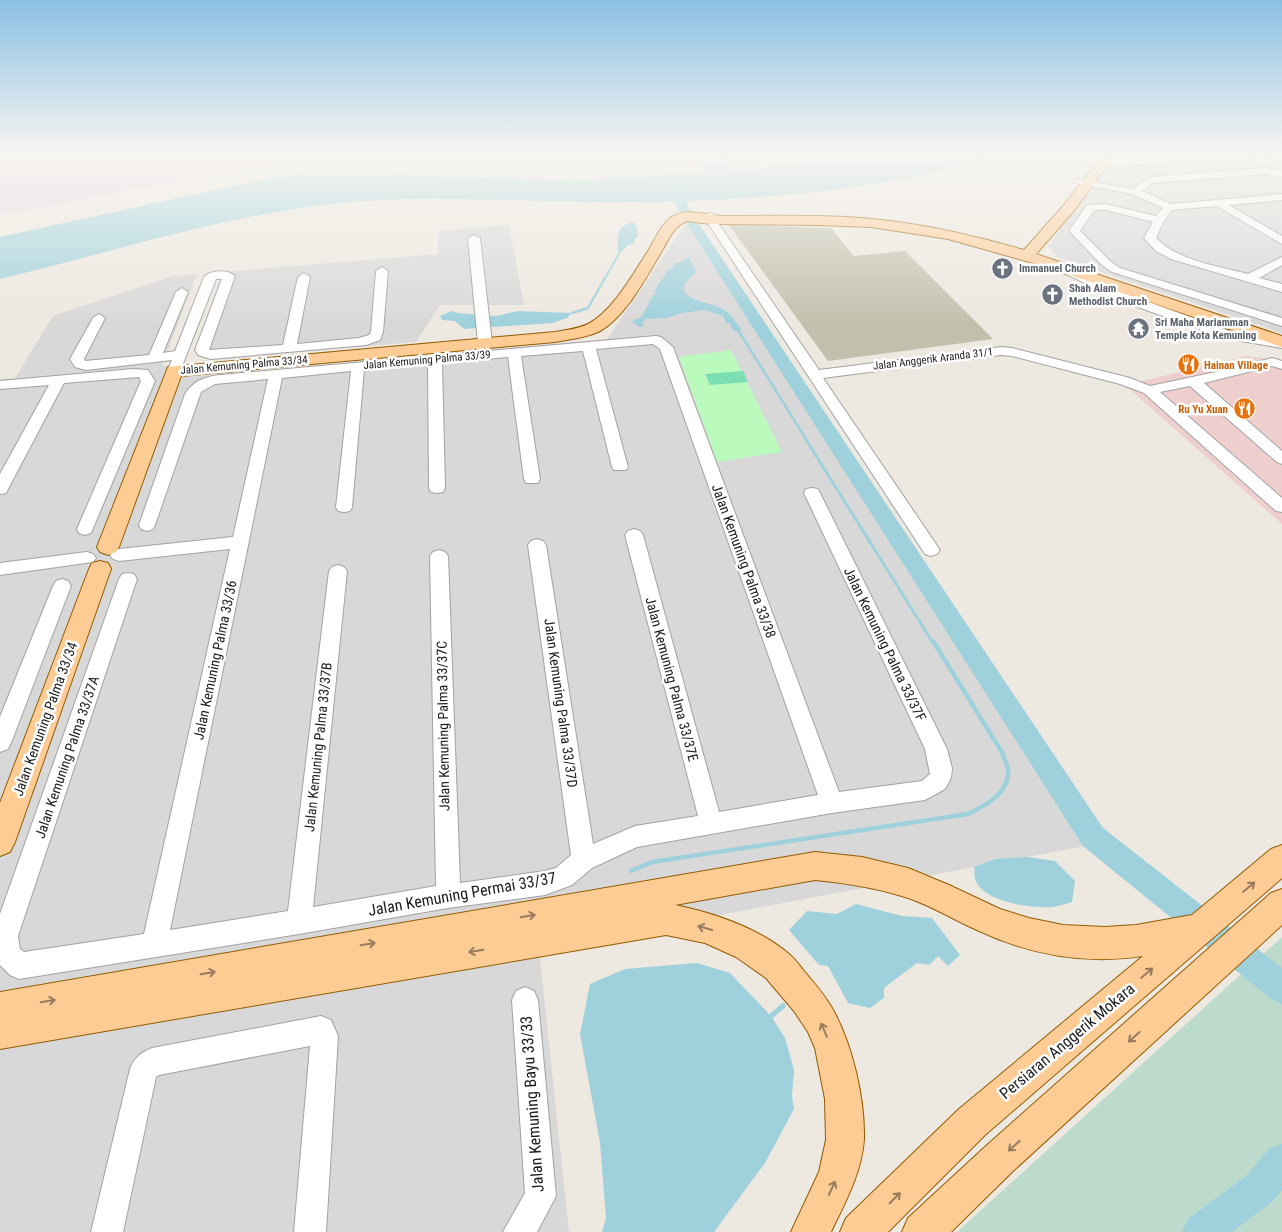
<svg xmlns="http://www.w3.org/2000/svg" width="1282" height="1232" font-family="'Roboto Condensed',sans-serif">
	<rect width="100%" height="100%" fill="#ede8e0"/>
	<g fill="#d9d8d8">
		<polygon points="1119,154 1282,154 1282,333 1057,257 1048,246"/>
		<polygon points="686,223 1086,846 539,949 569,1232 0,1232 0,379 15,378 53,316 173,276 197,274 162,365 202,376 607,339"/>
		<polygon points="509,225 524,305 440,305 416,342 207,359 195,351 222,272 438,254 438,231"/>
	</g>
	<polygon fill="#efcece" points="1246,356 1282,361 1282,524 1125,385"/>
	<polygon fill="#e6d2e3" points="0,154 321,154 0,215"/>
	<polygon fill="#c1c0ac" points="729,225 831,228 854,256 905,251 993,339 828,361"/>
	<polygon fill="#bddbcc" points="1282,937 1282,1232 957,1232"/>
	<polygon fill="#bafabd" points="731,350 782,452 717,462 679,357"/>
	<polygon fill="#7cdeb4" points="743,371 748,382 710,385 705,374"/>
	<g fill="#9fd1dc">
		<path d="M694 154H721L729 167 735 171 833 159 861 154H990C937 175 879 184 823 191 744 200 666 203 586 202 512 201 438 196 364 201 240 210 121 250 0 279V237L270 178 299 175H395L578 180 707 173Z"/>
		<path d="M634 222 637 228 638 236 634 241 635 244 628 245 619 254C617 238 615 226 634 222Z"/>
		<path d="M689 257 696 272C690 280 681 282 685 293 697 304 713 302 726 311 733 317 736 323 742 330L734 331 729 323H726L723 316 705 310 682 313 667 318 645 319 642 323 644 327H640L632 322 635 319H639C647 312 648 300 656 293L654 291 666 274V271L674 267 675 263H679Z"/>
		<polygon points="452,311 458,313 496,316 518,311 572,313 567,318 552,323 464,329 455,321 442,320 440,316"/>
		<path d="M1028 857 1055 861 1075 881 1072 902C1066 904 1059 906 1053 907 1033 909 982 902 975 879 974 875 975 871 974 867L995 859Z"/>
		<polygon points="856,904 902,916 932,918 960,955 948,966 938,956 929,965 917,963 884,988 884,998 870,1008 848,1003 828,966 819,965 789,930 807,911 837,914"/>
		<polygon points="697,963 730,973 771,1016 785,1038 794,1070 792,1096 794,1109 765,1163 714,1232 602,1232 606,1218 600,1143 580,1034 590,984 625,969"/>
	</g>
	<g fill="none" stroke-linecap="round" stroke-linejoin="round">
		<polyline stroke="#9fd1dc" stroke-width="2" points="604,280 619,254"/>
		<g stroke="#9fd1dc" stroke-width="2.5">
			<polyline points="572,313 588,308 605,278"/>
			<polyline points="738,330 806,439"/>
		</g>
		<polyline stroke="#9fd1dc" stroke-width="3" points="805,438 933,643"/>
		<path stroke="#9fd1dc" stroke-width="4.5" d="M631 871 652 862 968 814C985 806 1011 792 1008 769 1007 764 1004 759 1003 754L933 641"/>
		<polyline stroke="#9fd1dc" stroke-width="5.5" points="771,1016 783,1006"/>
		<g fill="#9fd1dc" fill-rule="evenodd">
			<polygon points="674,184 680,188 691,211 689,214 681,214 679,211 668,188"/>
			<polygon points="691,217 697,221 1103,828 1282,968 1282,1004 1271,999 1083,846 685,221"/>
			<polygon points="1282,1144 1282,1190 1272,1202 1232,1232 1182,1232 1188,1219 1246,1176 1269,1149"/>
		</g>
		<defs>
			<g id="minor">
				<polygon points="1203,154 1249,154 1244,157 1114,166 1102,164 1100,162 1105,159"/>
				<path d="M1266 168 1282 171V177L1266 174 1152 183 1142 191 1171 204 1282 194V200L1229 205 1282 236V244L1217 206 1172 210 1164 221 1156 238C1178 261 1218 266 1248 274L1282 257V265L1259 278 1282 284V292L1171 259 1156 251 1144 238 1153 222 1106 210H1094L1080 231 1110 261 1120 268 1282 318V326L1112 272 1102 265 1070 232V229L1087 205 1106 204 1156 216 1163 208 1132 194 1075 183V179L1133 189 1149 177Z"/>
				<polygon points="711,213 716,216 716,220 819,370 1001,347 1012,348 1130,378 1150,386 1235,368 1272,358 1282,361 1282,369 1272,366 1204,383 1282,451 1282,464 1277,462 1190,386 1160,392 1282,498 1282,512 1276,511 1144,393 1120,384 1012,356 1001,355 823,378 940,550 937,554 931,556 925,554 706,220 707,214"/>
				<polygon points="474,235 480,238 492,343 485,347 478,343 468,238"/>
				<path d="M382 267 388 271 383 332 380 340 366 345 211 359 198 355 195 350 222 279H216L179 374H169L167 371 172 360 86 370 75 367 70 359 93 318 99 314 105 318 84 359 85 361 149 355 176 292 182 288 188 292 163 353 175 351 204 277C211 270 228 269 235 276L209 350 283 345 298 277 304 273 310 277 297 344 359 338 369 335 371 332 376 271Z"/>
				<polygon points="1067,267 1091,276 1107,287 1232,332 1282,340 1282,348 1224,338 1099,293 1083,282 1063,273 1061,271"/>
				<path d="M656 336 661 337 673 347 839 792 922 781 930 774 925 749 804 493 806 489 812 488 818 489 820 493 947 749 952 768 951 778 945 789 925 800 832 813 637 847 592 868 572 885 545 895 448 908 299 934 19 979 10 975 0 965V914L119 579 122 574 128 573 134 574 137 579 18 936 20 949 24 952 144 934 230 549 119 561 113 559 110 555 113 551 119 549 233 537 268 379 215 384 201 392 155 525 153 529 147 531 141 529 139 525 185 394C194 380 205 377 220 375ZM653 344 660 349 818 795 719 812 643 535 640 531 634 529 628 531 625 535 698 816 635 826 593 844 546 545 543 541 537 539 531 541 528 545 571 855 556 868 545 871 460 883 448 556 445 552 439 550 433 552 430 556 436 886 313 907 347 571 344 567 338 565 332 567 329 571 288 911 170 930 282 378 351 371 336 507 338 511 344 512 350 511 352 507 364 370 428 364 429 488 431 492 437 493 443 492 445 488 442 363 508 357 524 479 526 483H538L540 479 521 356 583 351 612 467 614 470H626L628 467 596 349Z"/>
				<polygon points="133,369 148,370 155,381 91,533 85,535 79,533 77,529 141,381 139,377 64,383 8,489 6,493 0,494 0,474 49,385 0,389 0,381"/>
				<polygon points="87,552 93,554 96,558 93,562 0,575 0,563"/>
				<polygon points="62,579 68,581 71,586 11,743 8,749 0,752 0,717 53,586 56,581"/>
				<polygon points="525,987 534,991 538,1000 556,1196 537,1232 503,1232 525,1193 512,1000 516,991"/>
				<path d="M321 1016 331 1020 338 1036 326 1232H294L310 1046 159 1075 156 1077 123 1232H91L130 1069C135 1057 140 1053 152 1048Z"/>
			</g>
			<g id="major">
				<path d="M1104 154H1116L1073 212 1036 254 1282 336V347L1040 265 948 239 871 227 818 225 711 224 687 221C674 226 669 238 663 249 648 274 626 317 600 331 586 338 570 339 555 342L181 376 119 547 116 552 108 555 100 552 97 547 168 367 555 332C566 330 578 329 588 324 613 311 633 274 648 251 654 241 660 227 669 219 685 206 706 216 724 216 782 216 841 214 898 222 941 228 983 238 1024 250L1063 206Z"/>
				<polygon points="100,561 108,563 111,569 15,842 10,852 0,856 0,803 89,569 92,563"/>
				<path d="M1282 845V878L985 1135 888 1232H840L846 1218 959 1109 1143 956C1085 965 1030 955 977 930 954 920 932 906 908 898 878 888 846 883 815 880L675 905C714 913 758 928 789 954 795 959 800 966 804 971 814 983 824 994 832 1008 852 1043 865 1098 864 1139 862 1172 845 1203 831 1232H791L819 1172 826 1140 825 1099 815 1048 808 1032 794 1011 766 978 736 957 705 943 666 935 0 1049V992L815 852 862 857 908 868 949 885 1000 909 1029 918 1063 925 1105 927 1136 925 1192 915 1271 849Z"/>
				<polygon points="1282,889 1282,925 1012,1172 951,1232 902,1232 908,1218 986,1146 1271,893"/>
			</g>
		</defs>
		<use href="#minor" stroke="#a2a2a2" stroke-width="2"/>
		<use href="#major" stroke="#925c00" stroke-width="2"/>
		<use href="#minor" fill="#fff" fill-rule="evenodd"/>
		<use href="#major" fill="#fdcc95" fill-rule="evenodd"/>
	</g>
	<defs><path id="oneway-shaft" d="M-6 0H5M1.5-3L5.5 0L1.5 3" fill="none" stroke-width="1.6" stroke-linecap="round" stroke-linejoin="round" transform="scale(1.25)"/></defs>
	<g stroke="#977c5e">
		<use href="#oneway-shaft" transform="translate(1249 887) rotate(-40)"/>
		<use href="#oneway-shaft" transform="translate(528 916) rotate(-10)"/>
		<use href="#oneway-shaft" transform="translate(705 928) rotate(-164)"/>
		<use href="#oneway-shaft" transform="translate(368 944) rotate(-10)"/>
		<use href="#oneway-shaft" transform="translate(476 951) rotate(170)"/>
		<use href="#oneway-shaft" transform="translate(208 973) rotate(-10)"/>
		<use href="#oneway-shaft" transform="translate(1147 973) rotate(-40)"/>
		<use href="#oneway-shaft" transform="translate(48 1001) rotate(-10)"/>
		<use href="#oneway-shaft" transform="translate(824 1030) rotate(-113)"/>
		<use href="#oneway-shaft" transform="translate(1134 1037) rotate(138)"/>
		<use href="#oneway-shaft" transform="translate(1014 1146) rotate(138)"/>
		<use href="#oneway-shaft" transform="translate(832 1188) rotate(-65)"/>
		<use href="#oneway-shaft" transform="translate(895 1198) rotate(-45)"/>
	</g>
	<linearGradient id="sky" x2="0" y2="1"><stop stop-color="#8bc0e3"/><stop offset="0.47" stop-color="#f7f5f1"/><stop offset="1" stop-color="#f7f5f1" stop-opacity="0"/></linearGradient>
	<rect width="1282" height="326" fill="url(#sky)"/>
	<defs>
		<symbol id="church-disc" viewBox="-11 -11 22 22"><circle r="9.5" fill="#6b7280" stroke="#fff"/><path d="M-1.2-6h2.4v3.5h3.3v2.4h-3.3V6h-2.4V-.1h-3.3v-2.4h3.3Z" fill="#fff"/></symbol>
		<symbol id="temple-disc" viewBox="-11 -11 22 22"><circle r="9.5" fill="#6b7280" stroke="#fff"/><path d="M0-6L5-2H3V0L6.5 2.5H4V6H1.5V3h-3V6H-4V2.5H-6.5L-3 0V-2H-5Z" fill="#fff"/></symbol>
		<symbol id="restaurant-disc" viewBox="-11 -11 22 22"><circle r="9.5" fill="#e8710a" stroke="#fff"/><path d="M-5-6h1v4h1v-4h1v4h1v-4h1v5L-1.5 .5V6h-2V.5L-5-1ZM5-6V6H3V1.5H1.5Q1.5-4 5-6Z" fill="#fff"/></symbol>
	</defs>
	<g fill-rule="evenodd">
		<use href="#church-disc" x="990" y="256" width="25" height="25"/>
		<use href="#church-disc" x="1040" y="282" width="25" height="25"/>
		<use href="#temple-disc" x="1126" y="316" width="25" height="25"/>
		<use href="#restaurant-disc" x="1176" y="352" width="25" height="25"/>
		<use href="#restaurant-disc" x="1232" y="396" width="25" height="25"/>
	</g>
	<g text-anchor="middle" dominant-baseline="central" stroke-width="5" stroke-linejoin="round" paint-order="stroke">
		<g font-size="11" font-weight="bold" fill="#5b616d" stroke="#fff" text-anchor="start">
			<text x="1019" y="268">Immanuel Church</text>
			<text x="1069" y="288">Shah Alam<tspan x="1069" dy="13">Methodist Church</tspan></text>
			<text x="1155" y="322">Sri Maha Mariamman<tspan x="1155" dy="13">Temple Kota Kemuning</tspan></text>
		</g>
		<g font-size="11" fill="#1b1b1b" stroke="#fff">
			<text transform="translate(933 359) rotate(-7)">Jalan Anggerik Aranda 31/1</text>
			<text transform="translate(427 360) rotate(-5)">Jalan Kemuning Palma 33/39</text>
			<text transform="translate(244 365) rotate(-5)">Jalan Kemuning Palma 33/34</text>
		</g>
		<g font-size="11" font-weight="bold" fill="#c56008" stroke="#fff" text-anchor="start">
			<text x="1204" y="365">Hainan Village</text>
			<text x="1228" y="409" text-anchor="end">Ru Yu Xuan</text>
		</g>
		<g font-size="14" fill="#1b1b1b" stroke="#fff">
			<text transform="translate(744 561) rotate(70)">Jalan Kemuning Palma 33/38</text>
			<text transform="translate(885 644) rotate(64)">Jalan Kemuning Palma 33/37F</text>
			<text transform="translate(215 660) rotate(-78)">Jalan Kemuning Palma 33/36</text>
			<text transform="translate(672 679) rotate(75)">Jalan Kemuning Palma 33/37E</text>
			<text transform="translate(561 703) rotate(82)">Jalan Kemuning Palma 33/37D</text>
			<text transform="translate(45 719) rotate(-70)">Jalan Kemuning Palma 33/34</text>
			<text transform="translate(443 726) rotate(-91)">Jalan Kemuning Palma 33/37C</text>
			<text transform="translate(318 747) rotate(-84)">Jalan Kemuning Palma 33/37B</text>
			<text transform="translate(67 757) rotate(-71)">Jalan Kemuning Palma 33/37A</text>
		</g>
		<g font-size="16" fill="#1b1b1b" stroke="#fff">
			<text transform="translate(462 894) rotate(-10)">Jalan Kemuning Permai 33/37</text>
			<text transform="translate(1067 1041) rotate(-40)">Persiaran Anggerik Mokara</text>
			<text transform="translate(532 1104) rotate(-94)">Jalan Kemuning Bayu 33/33</text>
		</g>
	</g>
</svg>
